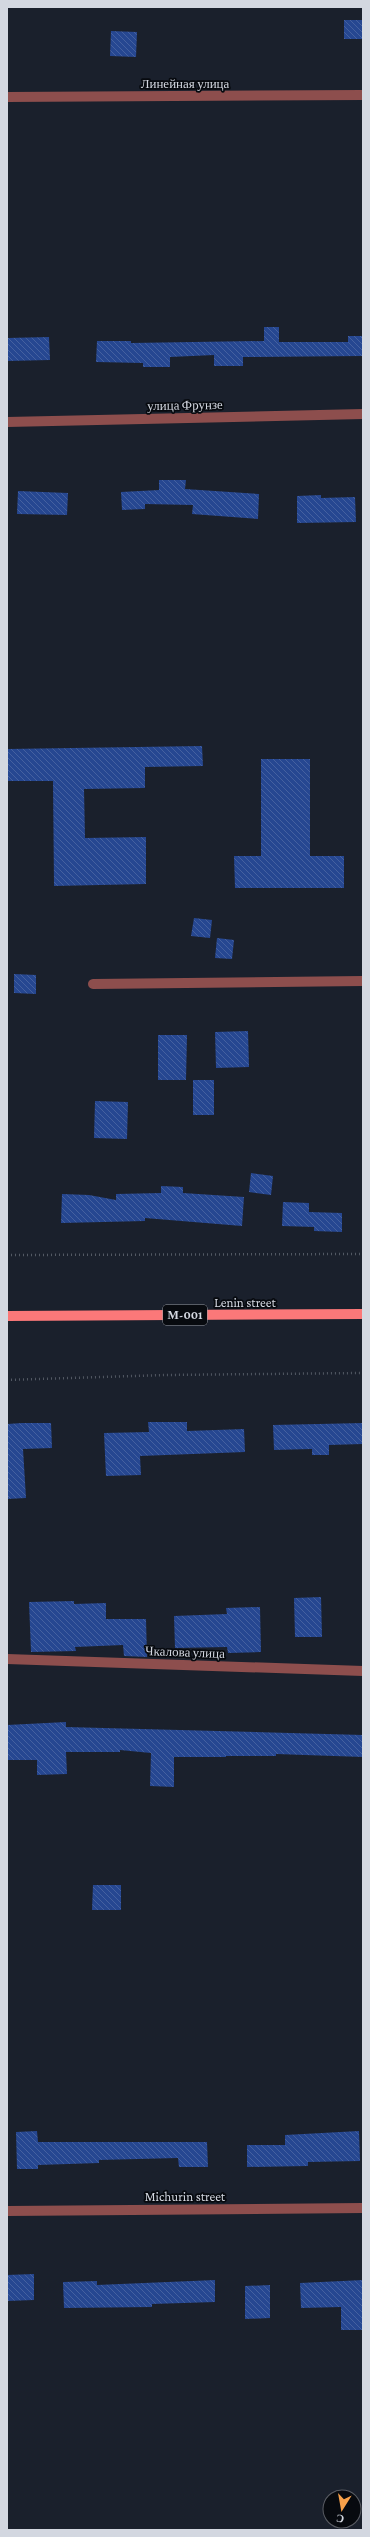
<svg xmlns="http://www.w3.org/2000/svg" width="370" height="2537" font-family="'Crimson Pro',serif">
	<defs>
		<pattern id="building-back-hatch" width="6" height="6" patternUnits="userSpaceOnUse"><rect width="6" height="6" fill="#264791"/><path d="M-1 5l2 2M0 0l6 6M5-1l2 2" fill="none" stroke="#4561a0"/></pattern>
	</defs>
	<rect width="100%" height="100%" fill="#1a202c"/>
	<g fill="url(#building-back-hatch)">
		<rect x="344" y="20" width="19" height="19"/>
		<polygon points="111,31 137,32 136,57 110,56"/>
		<polygon points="264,327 279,327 279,342 348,342 348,336 363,336 363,356 243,357 243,366 214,366 214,355 170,357 170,367 143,367 143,363 96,362 97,341 131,341 131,343 264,341"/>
		<polygon points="49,337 50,360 7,361 7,338"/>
		<polygon points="159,480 186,480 185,489 259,494 258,519 192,514 193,505 145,504 145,509 122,510 121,492 159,490"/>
		<polygon points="18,491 68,493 67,515 17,514"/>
		<polygon points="321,495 321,498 355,497 356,522 297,523 297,496"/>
		<polygon points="202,746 203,766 145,767 145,788 84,789 85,838 146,837 146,884 54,886 53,781 7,781 7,749"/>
		<polygon points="261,759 310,759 310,856 344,856 344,888 235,888 234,856 261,856"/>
		<polygon points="194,918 212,920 210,938 191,936"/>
		<polygon points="217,938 234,940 232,959 215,958"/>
		<polygon points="14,974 36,975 36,994 14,993"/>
		<polygon points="248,1031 249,1067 216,1068 215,1032"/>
		<polygon points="158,1035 187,1035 186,1080 158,1080"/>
		<rect x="193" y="1080" width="21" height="35"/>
		<polygon points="95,1101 128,1102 127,1139 94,1138"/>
		<polygon points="251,1173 273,1176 271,1195 249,1192"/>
		<polygon points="161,1186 183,1187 183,1193 244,1197 242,1226 145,1218 145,1221 61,1223 62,1194 89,1195 116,1200 116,1194 161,1193"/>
		<polygon points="283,1202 309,1203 309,1212 342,1213 342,1232 314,1231 314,1227 282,1226"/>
		<polygon points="148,1422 187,1422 187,1431 244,1429 245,1452 140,1456 141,1475 106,1476 104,1433 149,1432"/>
		<polygon points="22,1423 51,1423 52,1448 23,1449 26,1498 7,1499 7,1424"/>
		<polygon points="363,1423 363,1444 329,1445 329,1455 312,1455 312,1449 274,1450 273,1425"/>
		<polygon points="321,1597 322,1637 295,1637 294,1598"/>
		<polygon points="74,1601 74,1604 106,1603 106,1619 146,1619 147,1657 124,1656 123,1645 75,1647 76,1651 31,1652 29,1602"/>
		<polygon points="260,1607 261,1652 228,1653 227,1647 175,1648 174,1616 227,1614 226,1608"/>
		<polygon points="66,1722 66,1727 363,1735 363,1757 276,1754 276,1756 226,1756 226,1757 174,1757 174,1787 150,1786 151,1753 120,1750 120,1752 66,1752 67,1774 37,1775 37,1760 7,1760 7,1725"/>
		<polygon points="93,1885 121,1885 121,1910 92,1910"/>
		<polygon points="37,2131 38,2142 207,2142 208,2167 179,2167 178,2158 99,2160 99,2163 38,2165 38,2169 17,2169 16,2132"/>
		<polygon points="359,2131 360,2161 308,2162 308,2166 247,2167 247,2145 285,2145 285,2135"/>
		<polygon points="34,2274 34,2300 7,2301 7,2275"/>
		<polygon points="215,2280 215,2302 152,2304 152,2307 64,2308 63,2282 97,2281 97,2285"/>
		<polygon points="363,2280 363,2330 341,2330 341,2307 301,2308 300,2283"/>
		<polygon points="270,2285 270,2318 245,2319 245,2286"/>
	</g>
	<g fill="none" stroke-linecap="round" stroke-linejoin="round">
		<g stroke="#535964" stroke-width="2.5" stroke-dasharray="1 3" stroke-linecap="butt">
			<polyline points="7,1255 363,1254"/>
			<polyline points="7,1380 165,1375 363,1373"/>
		</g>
		<g stroke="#8d4e4d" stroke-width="10">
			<polyline points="7,97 363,95"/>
			<polyline points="7,422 363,414"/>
			<polyline points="93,984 363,981"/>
			<polyline points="7,1659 363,1671"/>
			<polyline points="7,2211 363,2208"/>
		</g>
		<polyline stroke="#fb7879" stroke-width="10" points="7,1316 363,1314"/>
	</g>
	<g text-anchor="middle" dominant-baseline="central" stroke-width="3.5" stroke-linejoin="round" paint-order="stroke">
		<rect fill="#070a0f" stroke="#969aa1" stroke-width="1" x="163" y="1305" width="44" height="20" rx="3"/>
		<g font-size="12" font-weight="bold" fill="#d3d7e0">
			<text x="185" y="1315">М-001</text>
		</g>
		<g font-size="13" fill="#d3d7e0" stroke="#070a0f">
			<text x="185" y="83">Линейная улица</text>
			<text transform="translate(185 405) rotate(-1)">улица Фрунзе</text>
			<text x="245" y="1302">Lenin street</text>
			<text transform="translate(185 1652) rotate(2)">Чкалова улица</text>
			<text x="185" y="2196">Michurin street</text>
		</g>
	</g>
	<rect width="370" height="2537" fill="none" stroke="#d3d7e0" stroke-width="16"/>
	<g transform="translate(342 2509) rotate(191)"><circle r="19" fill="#070a0f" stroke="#595c63"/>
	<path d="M0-3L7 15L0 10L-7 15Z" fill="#f8a14a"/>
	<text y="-6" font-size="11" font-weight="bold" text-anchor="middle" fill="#d3d7e0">С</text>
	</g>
</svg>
